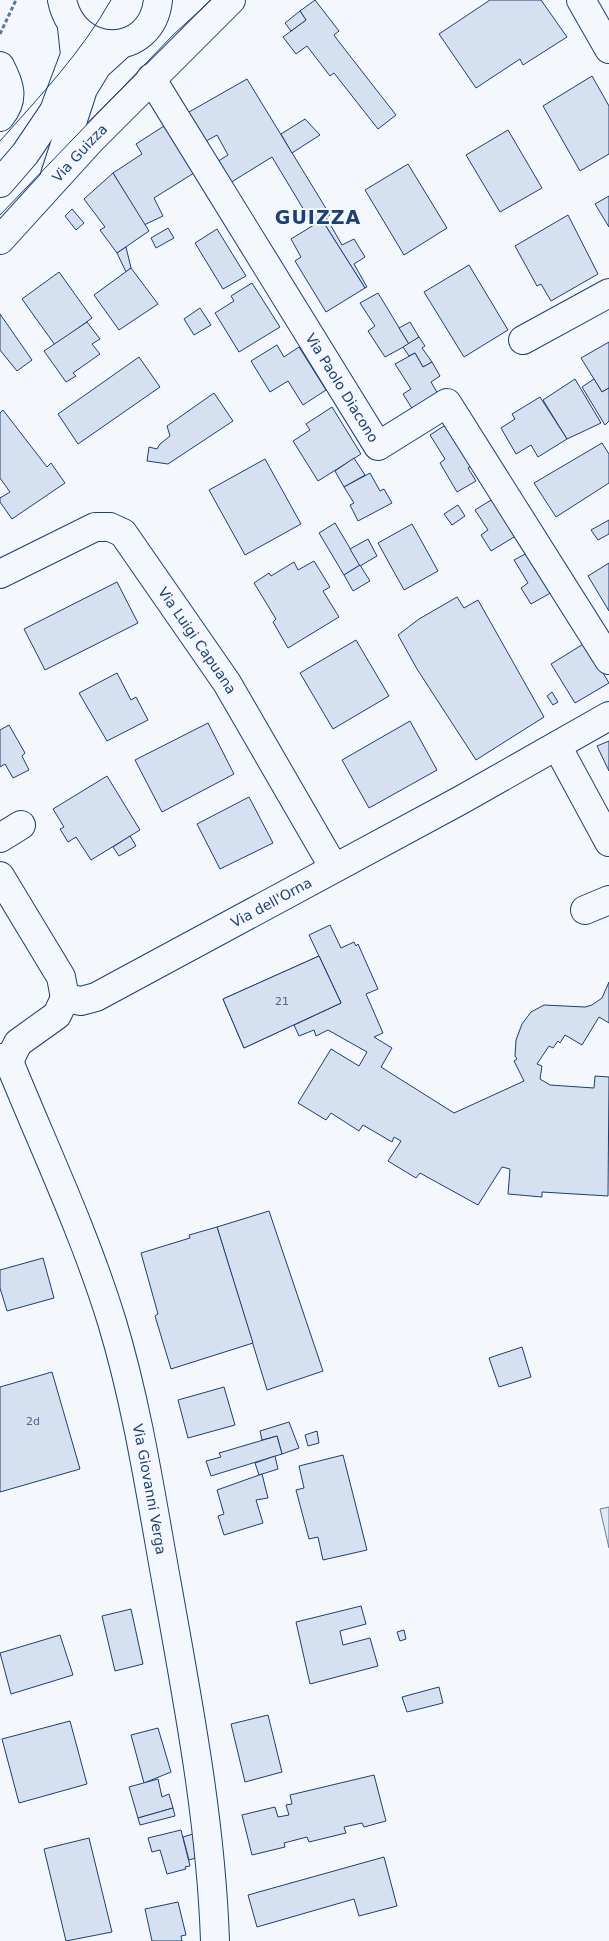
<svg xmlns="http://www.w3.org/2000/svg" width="609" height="1941" font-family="'DejaVu Sans',sans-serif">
	<rect width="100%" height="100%" fill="#f4f7fb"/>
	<polygon fill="#e3e9f0" stroke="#687fa3" points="609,1507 609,1548 600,1509"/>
	<g fill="#d5e0f0" stroke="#1d3f73">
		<polygon points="315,0 339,31 334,35 336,38 396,115 378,129 334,73 330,76 307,46 296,54 283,37 306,20 300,11"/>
		<polygon points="490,0 541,0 567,37 523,65 520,59 476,88 439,34"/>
		<polygon points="300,11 306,20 291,31 285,23"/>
		<polygon points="592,76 609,106 609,154 580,171 543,106"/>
		<polygon points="247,79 330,215 313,225 272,157 225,186 212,165 228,155 217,135 199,145 182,116"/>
		<polygon points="305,119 320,135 292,153 281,134"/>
		<polygon points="164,126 194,173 154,198 163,216 144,225 113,173 142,154 136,144"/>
		<polygon points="508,130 542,188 500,212 466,155"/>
		<polygon points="408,164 447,228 404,255 365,190"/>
		<polygon points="113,173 149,231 117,253 100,230 105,227 84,199"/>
		<polygon points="609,196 609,227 595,204"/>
		<polygon points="72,209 84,223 76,230 65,216"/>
		<polygon points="568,215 598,274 551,301 541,284 537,286 515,246"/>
		<polygon points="326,217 342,245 354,239 365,257 354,264 367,287 365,288 322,220"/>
		<polygon points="322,220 365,288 326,312 295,261 301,257 291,239"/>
		<polygon points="168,228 174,238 156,248 151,238"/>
		<polygon points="217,229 246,276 223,289 195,243"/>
		<polygon points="126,247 131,268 126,272 117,253"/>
		<polygon points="469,265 508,330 464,357 424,292"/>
		<polygon points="131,268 158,304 119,330 94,295"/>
		<polygon points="59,272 92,318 55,345 22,299"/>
		<polygon points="252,283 280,327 239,352 215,313 234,301 231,296"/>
		<polygon points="378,293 409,344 385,357 368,331 375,326 360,303"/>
		<polygon points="200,308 211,325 194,335 184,319"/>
		<polygon points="0,314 32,360 17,371 0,350"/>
		<polygon points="87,322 100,339 92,344 100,354 73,373 76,376 66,382 44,351"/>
		<polygon points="410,322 419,337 409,344 399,328"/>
		<polygon points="419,337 425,346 422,348 432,362 423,367 415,353 409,356 403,347"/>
		<polygon points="609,342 609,388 602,392 581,358"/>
		<polygon points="277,345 284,357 299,347 326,390 303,405 288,381 270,392 251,361"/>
		<polygon points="415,353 423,367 432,362 440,376 431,382 438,394 413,410 403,394 411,389 395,364"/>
		<polygon points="139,357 160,387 78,444 58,414"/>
		<polygon points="575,379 601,423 567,439 543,400"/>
		<polygon points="594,379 602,392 609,388 609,421 605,425 582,387"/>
		<polygon points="214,393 233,421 168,464 147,461 149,447 157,449 160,444 170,436 167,426"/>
		<polygon points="540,397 567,439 538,457 531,445 516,454 501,428 515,419 512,414"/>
		<polygon points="332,407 361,454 318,481 293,441 310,430 306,424"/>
		<polygon points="3,410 47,467 51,463 65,483 12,519 0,502 0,498 10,492 0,478 0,413"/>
		<polygon points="450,422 475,464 468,468 476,481 457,492 440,463 445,459 430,435"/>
		<polygon points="602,443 609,454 609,483 556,517 534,483"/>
		<polygon points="354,458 365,475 344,487 335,471"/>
		<polygon points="265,459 301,524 245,555 209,490"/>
		<polygon points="370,473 380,491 384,489 392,503 358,521 350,505 354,503 344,487"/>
		<polygon points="496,497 519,534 491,551 481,535 488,530 475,510"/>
		<polygon points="458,505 465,516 452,525 444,514"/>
		<polygon points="609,520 609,534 598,540 591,530"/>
		<polygon points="335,523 360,565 344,575 319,533"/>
		<polygon points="412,524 438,571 404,590 378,543"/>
		<polygon points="368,539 377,556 360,566 350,549"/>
		<polygon points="531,551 554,591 531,604 521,588 528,583 514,560"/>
		<polygon points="314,561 330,587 323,591 339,617 288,648 273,622 276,619 254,583 269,573 271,576 294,562 298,570"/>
		<polygon points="609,563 609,611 588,576"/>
		<polygon points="360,565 370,581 353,591 344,575"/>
		<polygon points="117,582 138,623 45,670 24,629"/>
		<polygon points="457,597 464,608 478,600 544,717 476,760 417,669 398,635 419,619"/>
		<polygon points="356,640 389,696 333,729 300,673"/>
		<polygon points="585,643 609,683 575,703 551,664"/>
		<polygon points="117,673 131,700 136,697 148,720 107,741 79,693"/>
		<polygon points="552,692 558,702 553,705 547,696"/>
		<polygon points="410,721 437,770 369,808 342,760"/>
		<polygon points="208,723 234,774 162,812 135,760"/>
		<polygon points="9,725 25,753 22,756 29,770 13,778 5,764 0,767 0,730"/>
		<polygon points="609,741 609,771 597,746"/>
		<polygon points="107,776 140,830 91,860 76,837 68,842 60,829 64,827 53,809"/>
		<polygon points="249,797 273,843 220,869 197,824"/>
		<polygon points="130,836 136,846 119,856 113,847"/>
		<polygon points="330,925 341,948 354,942 356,946 358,944 378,989 366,994 383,1033 374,1037 392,1048 381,1067 454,1113 524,1081 514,1061 517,1059 515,1056 516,1040 522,1024 531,1012 544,1005 585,1007 592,1005 602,998 609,982 609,1023 599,1017 582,1045 565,1035 560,1043 558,1041 553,1048 549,1046 537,1064 542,1066 540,1079 550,1085 594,1088 595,1076 609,1077 608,1196 542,1192 542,1197 508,1194 510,1169 502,1167 478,1205 420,1173 416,1178 388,1161 401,1141 394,1137 392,1142 363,1125 359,1131 331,1113 326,1120 298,1103 331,1049 359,1066 367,1052 328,1030 316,1036 314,1030 299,1036 294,1025 341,1003 309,935"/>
		<polygon points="319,956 341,1003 244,1048 223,999"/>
		<polygon points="319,956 341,1003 244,1048 223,999"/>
		<polygon points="269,1211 323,1371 267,1390 217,1227"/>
		<polygon points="217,1227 253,1343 171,1369 155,1316 158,1314 141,1253 190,1238 189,1235"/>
		<polygon points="43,1258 54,1298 7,1311 0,1288 0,1270"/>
		<polygon points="522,1347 531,1377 499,1387 489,1358"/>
		<polygon points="52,1372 80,1469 0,1492 0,1387"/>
		<polygon points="224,1387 235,1425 188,1438 178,1400"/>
		<polygon points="289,1422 299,1448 282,1454 277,1436 262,1440 260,1431"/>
		<polygon points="317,1431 319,1443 308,1446 305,1435"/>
		<polygon points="277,1436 282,1454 211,1476 206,1461 221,1457 219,1453"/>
		<polygon points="343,1455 367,1550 323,1560 318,1537 309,1539 296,1490 304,1488 299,1466"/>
		<polygon points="275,1456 278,1469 259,1475 255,1463"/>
		<polygon points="262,1474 268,1498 256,1500 263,1523 224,1535 218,1516 224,1514 217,1490"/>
		<polygon points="361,1606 366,1624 340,1631 343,1645 370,1638 378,1666 310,1684 296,1622"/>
		<polygon points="131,1609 143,1664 115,1671 102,1616"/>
		<polygon points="404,1630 406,1639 400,1641 397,1632"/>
		<polygon points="60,1635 73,1675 11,1694 0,1653"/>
		<polygon points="439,1687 443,1703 407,1712 402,1697"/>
		<polygon points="268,1715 282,1772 245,1782 231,1724"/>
		<polygon points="70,1721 87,1784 19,1803 2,1739"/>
		<polygon points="158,1728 171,1772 144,1783 131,1735"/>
		<polygon points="374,1775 386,1821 364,1827 362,1823 344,1827 346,1833 309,1842 307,1837 284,1843 285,1847 252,1855 242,1815 275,1807 278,1817 289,1815 286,1805 292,1804 290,1795"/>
		<polygon points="158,1779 162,1797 169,1794 173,1808 138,1818 129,1787"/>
		<polygon points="173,1808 175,1816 140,1825 138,1818"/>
		<polygon points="181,1830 190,1866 185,1867 186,1869 167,1874 160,1850 152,1852 148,1838"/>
		<polygon points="193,1834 199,1857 189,1860 183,1837"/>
		<polygon points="89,1838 112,1932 66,1941 44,1849"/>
		<polygon points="384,1857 397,1906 359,1916 354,1899 257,1927 248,1895"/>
		<polygon points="178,1902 186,1935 181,1936 182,1941 152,1941 145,1909"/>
	</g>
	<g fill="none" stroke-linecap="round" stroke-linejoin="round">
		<defs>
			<g id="minor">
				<path d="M62 0C74 59 152 59 158 0"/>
				<polyline points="581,0 609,49"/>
				<path d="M0 66C10 85 15 99 0 117"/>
				<path id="s1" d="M151 78 378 446 447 403 609 660"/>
				<polyline points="55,175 83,89 97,66 121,44"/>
				<polyline points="0,183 25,154 54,111 75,55 72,27"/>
				<path id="s2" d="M0 240 91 140 231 0"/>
				<polyline points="523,340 609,293"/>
				<path id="s3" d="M0 574 95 527H110L123 533 227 683 334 868"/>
				<polyline points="557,746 609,842"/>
				<polyline points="0,838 21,825"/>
				<polyline points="0,876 61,977 65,998"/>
				<polyline points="585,910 609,900"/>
				<path id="s4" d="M65 998 81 1001 96 997 461 800 609 716"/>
				<path id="s5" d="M11 1057 10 1064C45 1150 85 1234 112 1322 138 1408 151 1497 167 1585 188 1703 211 1821 215 1941"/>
				<polyline points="0,1058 11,1057 18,1043 57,1015 65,998"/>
			</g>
		</defs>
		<use href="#minor" stroke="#1d3f73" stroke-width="30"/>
		<polyline stroke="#5e769c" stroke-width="3" stroke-dasharray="4 2.5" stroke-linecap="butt" points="0,34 16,0"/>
		<use href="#minor" stroke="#f4f7fb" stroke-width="28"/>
		<g stroke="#1d3f73" stroke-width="1">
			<path d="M0 141C40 96 81 53 111 0"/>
			<polyline points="0,215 173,35 211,0"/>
		</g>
	</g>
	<g text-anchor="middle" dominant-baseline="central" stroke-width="4" stroke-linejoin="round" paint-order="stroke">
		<g font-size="11" fill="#4b6792">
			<text x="282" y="1001">21</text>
			<text x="33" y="1421">2d</text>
		</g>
		<g font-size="14" fill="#1d3f73" stroke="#f4f7fb">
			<text stroke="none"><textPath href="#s2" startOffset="118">Via Guizza</textPath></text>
			<text stroke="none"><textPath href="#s1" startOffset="364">Via Paolo Diacono</textPath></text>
			<text stroke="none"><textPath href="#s3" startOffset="266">Via Luigi Capuana</textPath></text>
			<text stroke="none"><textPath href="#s4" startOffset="231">Via dell'Orna</textPath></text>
			<text stroke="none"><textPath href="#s5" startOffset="456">Via Giovanni Verga</textPath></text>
		</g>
		<g font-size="19" font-weight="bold" letter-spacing="1" fill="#1d3f73" stroke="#f4f7fb">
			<text x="318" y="217">GUIZZA</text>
		</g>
	</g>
</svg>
